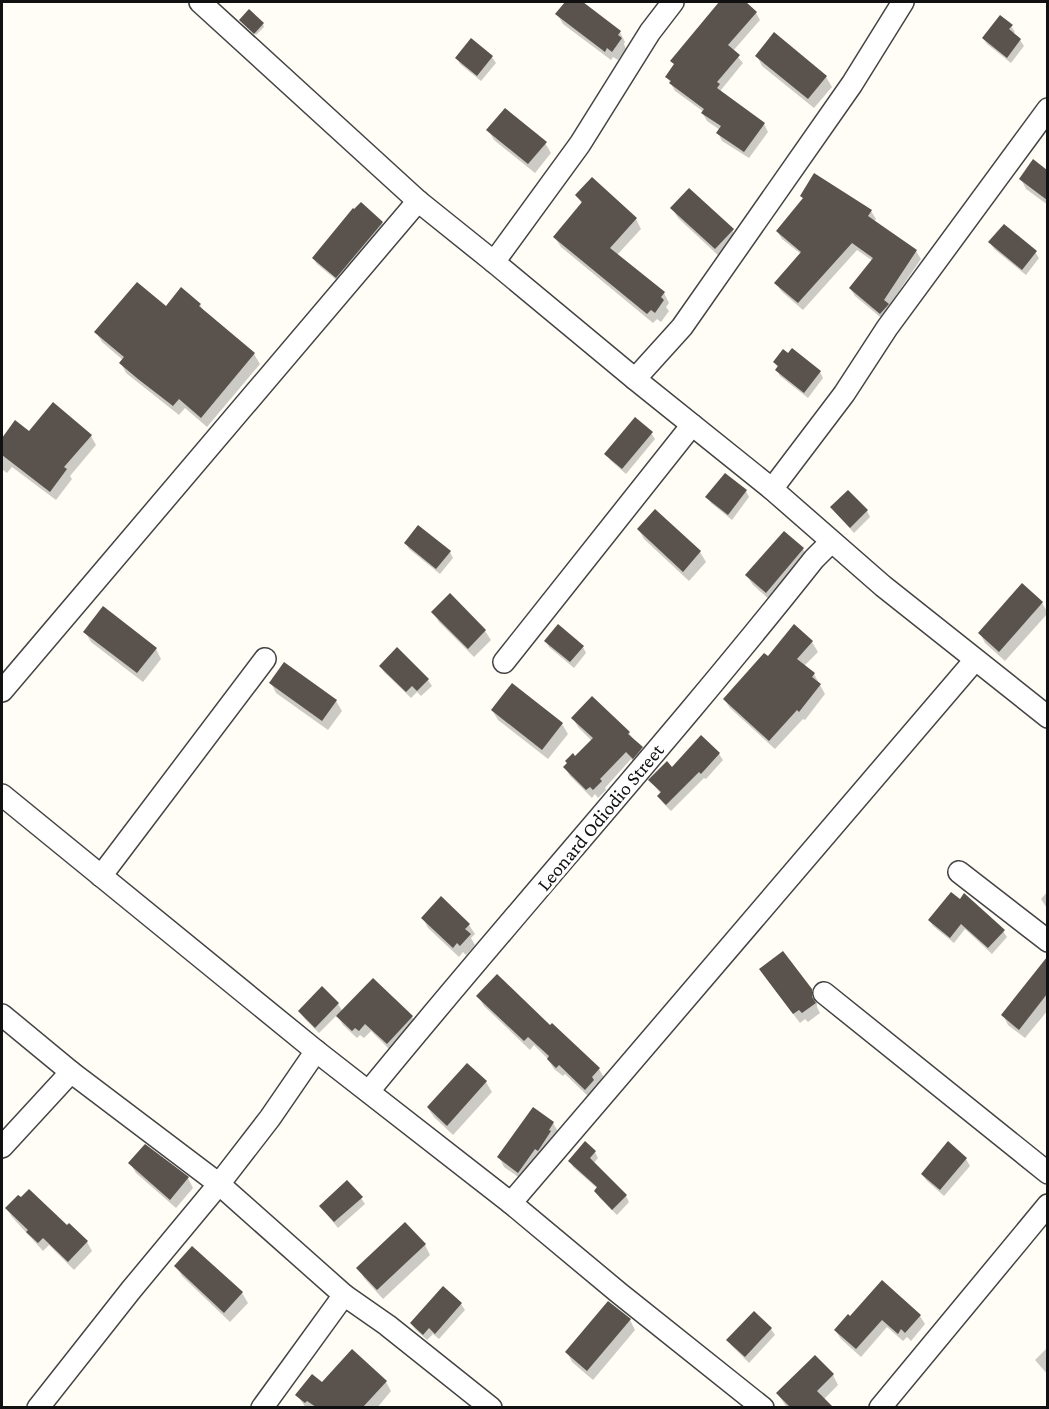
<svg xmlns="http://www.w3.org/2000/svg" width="1049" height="1409" font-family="'Crimson Pro',serif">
	<rect width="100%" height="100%" fill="#fffdf5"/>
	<g fill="#0003">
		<polygon points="567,2 581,2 620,32 625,42 624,44 626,49 618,60 613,57 611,60 563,24 557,14"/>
		<polygon points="722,2 744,2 756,13 760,20 733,51 743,63 721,90 722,93 764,124 768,132 749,158 722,141 718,133 720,130 707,121 703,114 704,112 675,91 667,77 675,65 672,61"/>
		<polygon points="243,23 263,24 264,27 256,35"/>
		<polygon points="1011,26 1015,32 1013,34 1020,40 1024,46 1011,63 987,44 983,38"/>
		<polygon points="757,56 826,77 832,87 814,108 762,66"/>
		<polygon points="492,57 496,63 481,81 460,64 457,58"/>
		<polygon points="488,130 545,143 551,153 535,173 494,140"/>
		<polygon points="1033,161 1048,172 1048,205 1026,189 1021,179"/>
		<polygon points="577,196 636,219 641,229 617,255 664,293 669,303 666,307 669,311 661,322 657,319 653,323 561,247 555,238 582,204"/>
		<polygon points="802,196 871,211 876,219 874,222 916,251 921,259 888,307 892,313 885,321 855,296 850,288 873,261 857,250 803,310 781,291 776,283 801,254 782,239 777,231 804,199"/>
		<polygon points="672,208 732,230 738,240 721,258 678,218"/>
		<polygon points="382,223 385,229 340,283 317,264 313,258"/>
		<polygon points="990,242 1035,252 1039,258 1026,275 994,249"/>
		<polygon points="200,305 205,313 254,354 260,364 207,427 185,408 179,415 126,373 121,363 123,360 102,342 96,332"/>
		<polygon points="788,355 820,372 823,378 808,398 780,376 777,370 778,368 775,362"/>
		<polygon points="15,422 29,433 91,436 96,445 70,476 72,479 56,500 12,467 7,473 2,469 2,440"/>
		<polygon points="651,433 655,439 626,474 610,460 606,454"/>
		<polygon points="746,491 749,497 732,520 711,503 707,497"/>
		<polygon points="832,508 867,511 870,517 854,533"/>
		<polygon points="655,511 700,552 706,562 689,581 644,539 639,530"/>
		<polygon points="406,543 450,552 453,558 440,574 409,549"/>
		<polygon points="803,549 808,559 772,602 753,585 747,576"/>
		<polygon points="1042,603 1048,613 1005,661 985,643 980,633"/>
		<polygon points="433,612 485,631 491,640 474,657 439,622"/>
		<polygon points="795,626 812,642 818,652 804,666 814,674 825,694 805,720 803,719 775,749 730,708 724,699 768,658"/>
		<polygon points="85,632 156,649 161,659 143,682 91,642"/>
		<polygon points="546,641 583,647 586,653 574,668 549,647"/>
		<polygon points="381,666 428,680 432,686 421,696 417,692 411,698 384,672"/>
		<polygon points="271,683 336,701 342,711 328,730 276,693"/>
		<polygon points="492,710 562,724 568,734 548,759 498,720"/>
		<polygon points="573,718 629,733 646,757 638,766 631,759 605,788 606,790 598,798 595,794 592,798 570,776 565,767 592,741 578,727"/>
		<polygon points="701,737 719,754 723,760 706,779 704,778 671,811 663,803 659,796 661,794 650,780 672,769"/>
		<polygon points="1048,891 1048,910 1041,899"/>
		<polygon points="960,901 1003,931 1007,937 992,954 965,929 954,943 933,926 929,920"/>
		<polygon points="423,918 469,925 475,934 471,938 475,945 466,955 463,952 459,957 428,928"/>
		<polygon points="1048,960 1048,1010 1025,1038 1008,1025 1003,1015"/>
		<polygon points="767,979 811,990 817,1001 817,1007 820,1013 808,1022 805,1019 800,1023"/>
		<polygon points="478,996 550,1027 599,1069 605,1079 591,1099 565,1074 563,1076 554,1069 548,1059 534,1045 530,1050 484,1006"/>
		<polygon points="338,1004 343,1012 412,1017 417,1025 392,1052 371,1031 364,1038 360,1035 357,1038 343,1025 337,1015 319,1033 304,1018 300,1012"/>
		<polygon points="467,1065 486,1082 492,1092 453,1135 434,1117 428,1108"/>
		<polygon points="534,1109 553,1123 559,1133 524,1181 504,1167 499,1157"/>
		<polygon points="948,1144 966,1159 970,1166 944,1196 926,1180 922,1174"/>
		<polygon points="595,1152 598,1158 593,1164 626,1196 629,1202 617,1215 599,1197 596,1191 598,1189 573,1167 570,1161"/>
		<polygon points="130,1163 188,1178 193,1188 176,1208 136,1173"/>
		<polygon points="361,1198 365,1204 338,1228 321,1207"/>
		<polygon points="7,1209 67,1227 69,1225 87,1242 92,1251 74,1270 49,1245 43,1251 12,1217"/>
		<polygon points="405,1224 425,1245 430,1255 383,1299 364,1278 358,1268"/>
		<polygon points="176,1266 242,1293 248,1303 230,1322 182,1276"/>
		<polygon points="461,1304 465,1310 439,1339 433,1334 427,1340 415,1329 411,1323"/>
		<polygon points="754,1313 771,1329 775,1335 749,1363 732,1346 728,1340"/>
		<polygon points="920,1316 925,1324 911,1341 907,1337 903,1341 887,1327 861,1357 841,1339 835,1330 850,1318"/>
		<polygon points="630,1320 635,1330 593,1380 572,1362 567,1352"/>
		<polygon points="1048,1347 1048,1375 1035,1360"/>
		<polygon points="815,1357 833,1375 838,1385 823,1400 831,1408 787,1408 778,1394"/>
		<polygon points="386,1382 391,1391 377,1408 306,1408 297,1395"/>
	</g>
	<g fill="#5a524d">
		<polygon points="565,2 583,2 621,31 618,35 622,38 612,52 607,48 605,52 555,14"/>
		<polygon points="719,2 746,2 757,12 728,45 740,55 717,82 720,84 717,88 765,123 744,152 716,133 721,126 701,113 704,109 669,83 671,81 665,77 674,64 670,61"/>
		<polygon points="249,9 264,23 254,34 239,20"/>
		<polygon points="1000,15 1013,25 1009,29 1021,39 1007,58 982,38"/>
		<polygon points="774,32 827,76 808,99 755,56"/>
		<polygon points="471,38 493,56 477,76 455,58"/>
		<polygon points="505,108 547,142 528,164 486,130"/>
		<polygon points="1033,159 1047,170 1047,200 1019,179"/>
		<polygon points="814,173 872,210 868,216 917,250 884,300 889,304 880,314 849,288 873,258 852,243 798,303 774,283 801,252 776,231 803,198 800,196"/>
		<polygon points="592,177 637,218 610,248 665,292 661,297 664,300 655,313 651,310 647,314 553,237 582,202 575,195"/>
		<polygon points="689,188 734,229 715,249 670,208"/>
		<polygon points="361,202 383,222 336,278 312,258 353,208 354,209"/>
		<polygon points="1004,224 1037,251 1022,270 988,242"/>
		<polygon points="137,282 166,306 181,287 201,304 199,306 255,353 201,418 179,399 173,406 138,379 119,363 124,357 94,332"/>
		<polygon points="792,348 821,371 804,393 775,370 778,366 773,362 783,349 788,353"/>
		<polygon points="53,402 92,435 64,467 67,469 50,492 2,455 2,438 15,420 29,431"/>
		<polygon points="635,417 653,432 622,469 604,454"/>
		<polygon points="725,473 747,490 728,515 705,497"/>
		<polygon points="848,490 868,510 850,528 830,507"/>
		<polygon points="655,509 701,551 683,572 637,529"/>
		<polygon points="418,525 451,551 436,569 404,543"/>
		<polygon points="784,531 804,548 766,593 745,575"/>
		<polygon points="1022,583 1043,602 999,652 978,633"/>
		<polygon points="450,593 486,630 468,649 431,612"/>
		<polygon points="103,606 157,648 137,673 83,632"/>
		<polygon points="558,624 584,646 570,662 544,641"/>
		<polygon points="794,624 813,641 797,659 815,673 812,677 821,684 799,712 797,710 769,741 723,699 764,653 768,656"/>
		<polygon points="397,647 429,679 417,691 412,686 406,692 379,666"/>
		<polygon points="284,662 337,700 322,721 269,683"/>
		<polygon points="512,683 563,723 542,750 491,710"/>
		<polygon points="592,696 630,732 628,734 643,747 633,759 626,752 600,779 602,781 593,790 590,787 586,790 563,767 567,763 565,761 573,753 575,756 593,738 571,718"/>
		<polygon points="701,735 720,753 701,774 699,772 666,805 657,796 661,792 648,780 667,761 672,767"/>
		<polygon points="951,892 960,899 964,893 1005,930 988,948 961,924 950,938 928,920"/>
		<polygon points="441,896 470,924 465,929 471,934 460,946 457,943 453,948 421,918"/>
		<polygon points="783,951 812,989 812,997 816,1003 802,1013 799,1010 793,1014 759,969"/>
		<polygon points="1047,957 1047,994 1019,1030 1001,1015"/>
		<polygon points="497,974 550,1025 552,1023 600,1068 592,1077 594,1080 585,1090 559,1065 556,1068 547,1059 549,1056 528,1037 524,1041 476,996"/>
		<polygon points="373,978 413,1016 387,1044 365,1024 359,1031 355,1028 352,1031 336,1016"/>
		<polygon points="322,986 339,1003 315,1028 298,1011"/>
		<polygon points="467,1063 487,1081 447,1126 427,1107"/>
		<polygon points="533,1107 554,1122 549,1130 551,1131 538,1151 535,1149 518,1173 497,1157"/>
		<polygon points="585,1141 596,1151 590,1158 627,1195 612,1210 594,1191 597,1187 568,1161"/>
		<polygon points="948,1141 967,1158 940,1190 921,1174"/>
		<polygon points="145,1144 189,1177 170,1200 128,1163"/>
		<polygon points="347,1180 363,1197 334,1222 319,1206"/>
		<polygon points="29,1189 67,1225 69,1223 88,1241 68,1262 43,1238 38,1243 26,1232 28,1230 5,1208 18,1195 21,1197"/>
		<polygon points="405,1222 426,1244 377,1290 356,1268"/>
		<polygon points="192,1246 243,1292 224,1313 174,1266"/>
		<polygon points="882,1280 921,1315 905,1333 901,1329 898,1334 882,1320 856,1349 834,1330 848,1314 850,1316"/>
		<polygon points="443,1286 462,1303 435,1334 429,1328 423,1335 410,1323"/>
		<polygon points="608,1301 631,1319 587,1371 565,1352"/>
		<polygon points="754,1311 772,1328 745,1357 726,1340"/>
		<polygon points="352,1349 387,1381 363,1407 316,1407 307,1401 305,1403 295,1395 312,1374 322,1382"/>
		<polygon points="815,1355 834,1374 817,1391 833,1407 790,1407 776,1393"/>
	</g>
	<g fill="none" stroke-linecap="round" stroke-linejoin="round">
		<defs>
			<g id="minor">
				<polyline points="200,2 418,201 494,262 635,379 772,489 883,586 1048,717"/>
				<polyline points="494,262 580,144 650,32 673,2"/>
				<polyline points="635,379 682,327 852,84 903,2"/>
				<polyline points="772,489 844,394 887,328 1048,109"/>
				<polyline points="504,662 692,425"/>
				<polyline points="2,691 418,201"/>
				<polyline points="2,795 316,1051 511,1203 619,1293 763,1408"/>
				<polyline points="959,872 1048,941"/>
				<polyline points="101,876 265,659"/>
				<polyline points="824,993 1048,1173"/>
				<polyline points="2,1015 71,1072"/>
				<path d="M369 1091C515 912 670 741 814 559L831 542"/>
				<polyline points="2,1147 71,1072 219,1184 344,1295"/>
				<polyline points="511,1203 975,660"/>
				<polyline points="38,1408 131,1290 219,1184 270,1118 316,1051"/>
				<polyline points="262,1408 344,1295 387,1325 491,1408"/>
				<polyline points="880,1408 1048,1205"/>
			</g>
		</defs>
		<use href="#minor" stroke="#444" stroke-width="24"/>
		<use href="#minor" stroke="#fff" stroke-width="21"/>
	</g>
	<g text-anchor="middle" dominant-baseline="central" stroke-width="6" stroke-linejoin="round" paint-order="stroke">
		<g font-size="20" fill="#111" stroke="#fff">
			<text transform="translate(600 817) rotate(-50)">Leonard Odiodio Street</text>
		</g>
	</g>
	<rect width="1049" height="1409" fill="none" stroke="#111111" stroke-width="6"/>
</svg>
